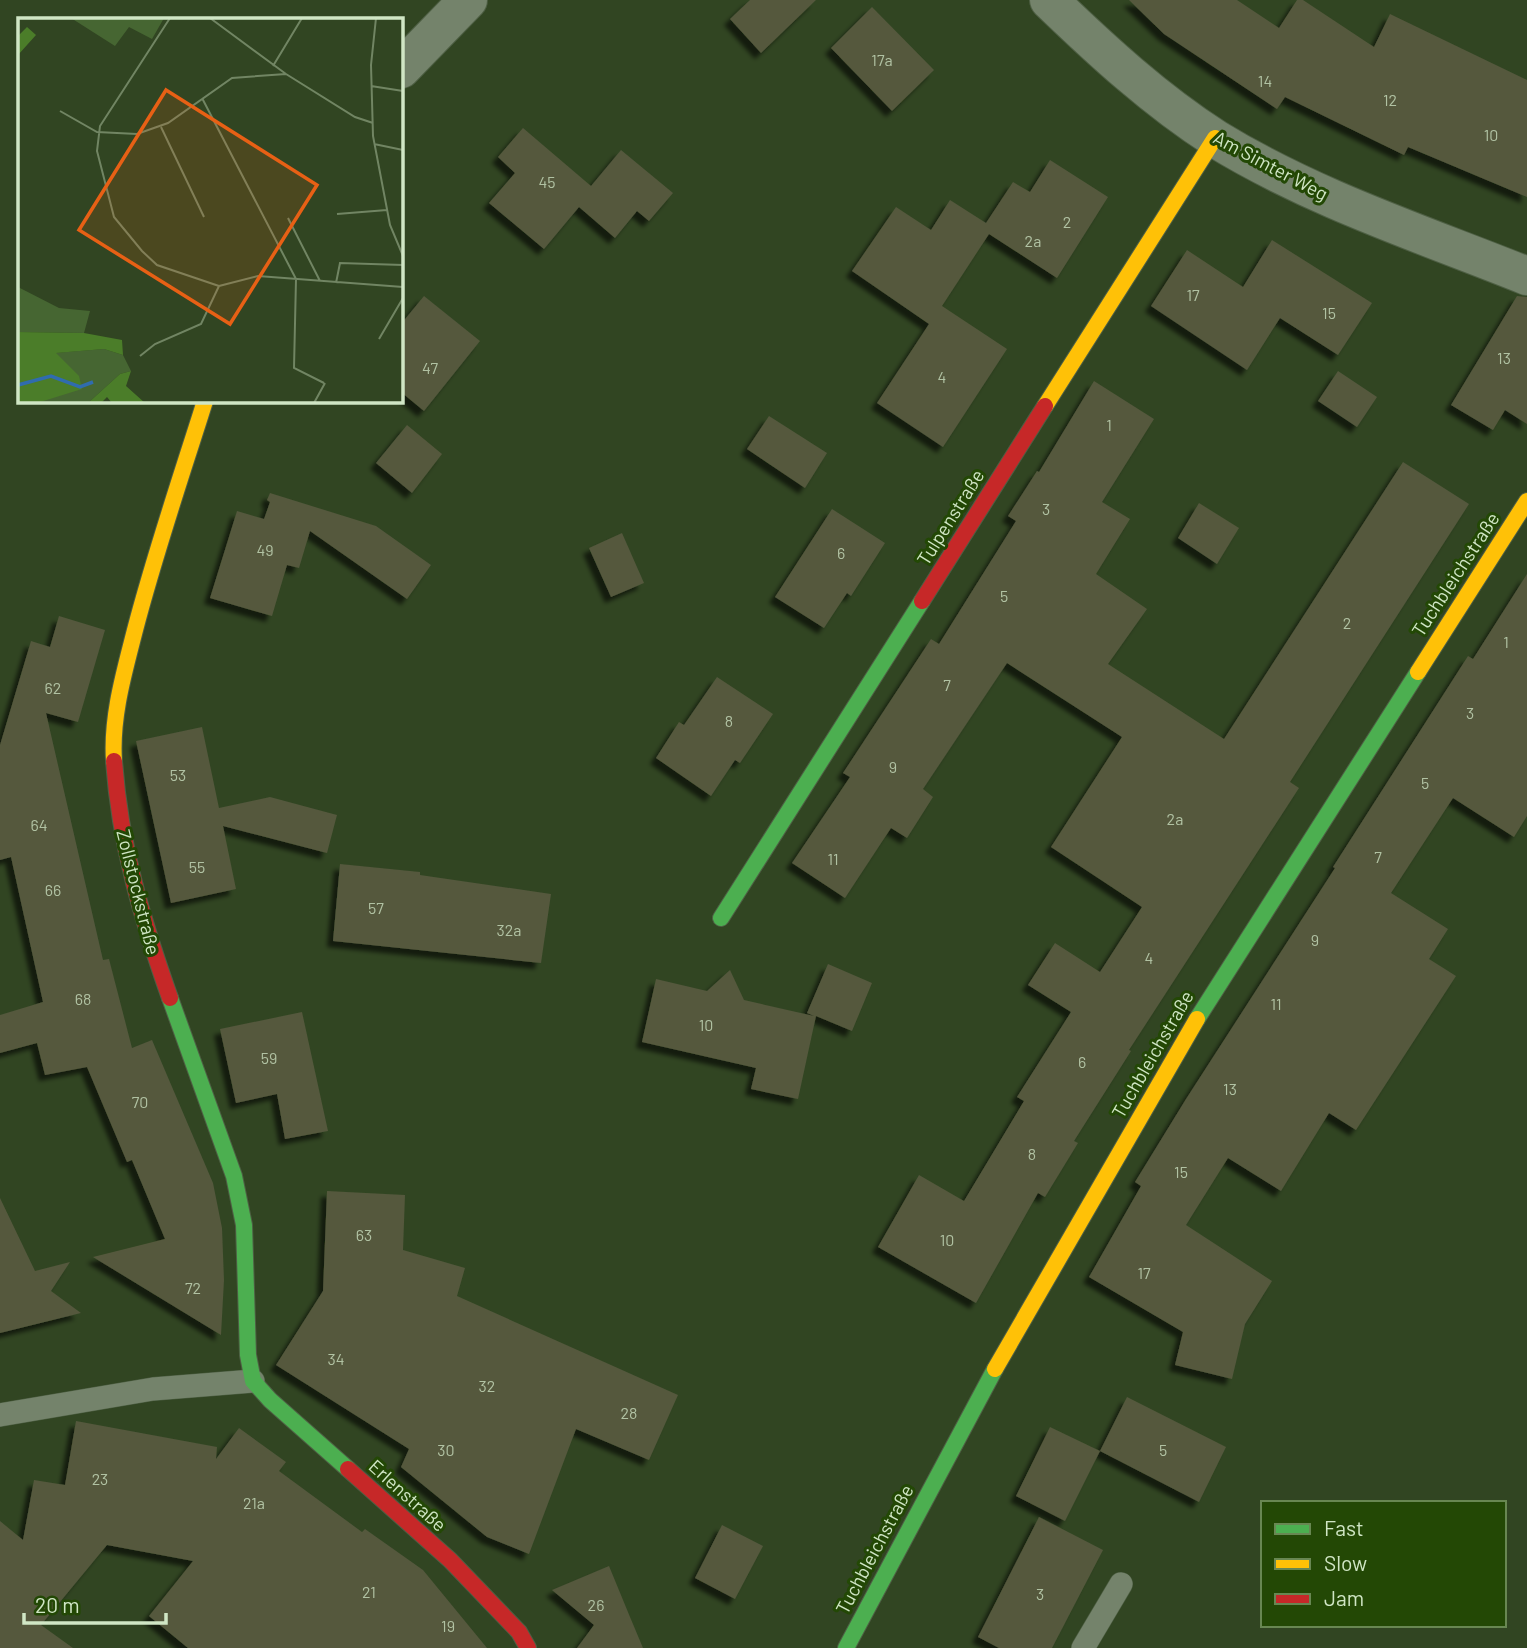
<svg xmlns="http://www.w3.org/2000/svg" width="1527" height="1648" font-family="Barlow,sans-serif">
	<defs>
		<filter id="shadow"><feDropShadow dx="-6" dy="6" stdDeviation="2" flood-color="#0009"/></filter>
	</defs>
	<rect width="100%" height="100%" fill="#314522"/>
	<g fill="#54583d" filter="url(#shadow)">
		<polygon points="750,0 816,0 761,53 730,19"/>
		<polygon points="1129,0 1237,0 1279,28 1297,0 1303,0 1374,47 1390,14 1527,80 1527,197 1408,147 1404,155 1285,97 1277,109 1164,34"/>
		<polygon points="872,7 934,70 892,111 831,48"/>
		<polygon points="523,128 591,186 621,150 673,193 649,221 637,211 615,238 579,207 544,249 489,203 515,173 498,157"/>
		<polygon points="1050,160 1108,197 1057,278 989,234 942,306 1007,349 943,447 877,403 929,324 852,271 896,207 931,230 950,200 986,223 1013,182 1030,192"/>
		<polygon points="1272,240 1372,303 1338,355 1280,318 1247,370 1151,306 1187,250 1243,287"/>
		<polygon points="424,296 480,341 424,411 401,392 401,324"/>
		<polygon points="1517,296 1527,297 1527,424 1505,410 1493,430 1451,405"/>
		<polygon points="1338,371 1377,397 1357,427 1318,401"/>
		<polygon points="1094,381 1154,419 1102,502 1130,519 1096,574 1147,609 1108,664 1224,739 1403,462 1469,504 1290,782 1299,788 1129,1050 1131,1051 1074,1141 1078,1143 1045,1197 1038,1193 976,1303 878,1247 919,1175 964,1201 1024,1101 1017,1097 1071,1012 1028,985 1055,943 1100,972 1142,907 1051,847 1122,737 1007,663 923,789 933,797 907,838 891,828 845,898 792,863 850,777 843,773 931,639 939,644 1016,521 1008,516 1037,471 1039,472"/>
		<polygon points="769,416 827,453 805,488 747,449"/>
		<polygon points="407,425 442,454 412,493 376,463"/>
		<polygon points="270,493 376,526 431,565 407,599 310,531 299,568 287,565 272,616 210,598 237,511 264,519 270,502 267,500"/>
		<polygon points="1199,503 1239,528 1217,564 1178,538"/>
		<polygon points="832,509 885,543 851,596 847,593 824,628 775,597"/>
		<polygon points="622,533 644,583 611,597 589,548"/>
		<polygon points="1527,574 1527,816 1514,837 1453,798 1391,893 1448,929 1429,959 1456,976 1356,1130 1329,1113 1281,1191 1228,1158 1186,1225 1272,1281 1245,1324 1232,1379 1175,1365 1183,1332 1089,1277 1141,1186 1135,1182 1186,1099 1335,868 1333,867 1468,656 1473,659"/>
		<polygon points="59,616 105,630 78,722 46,713 103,960 109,959 132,1048 152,1040 213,1183 222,1228 224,1280 221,1335 93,1257 165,1239 132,1160 127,1162 87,1067 45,1075 37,1043 0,1053 0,1015 43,1002 11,857 0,860 0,745 31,641 50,647"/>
		<polygon points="717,677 773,714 740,763 735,760 711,796 656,758 679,722 684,725"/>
		<polygon points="202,727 219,808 270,797 337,815 327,853 223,826 236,889 171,903 136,741"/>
		<polygon points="340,864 420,872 420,875 551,894 541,963 333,941"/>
		<polygon points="828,964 872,983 852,1031 816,1016 798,1099 751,1089 756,1068 642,1042 656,979 707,991 730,970 744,1000 814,1016 807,1013"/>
		<polygon points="302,1012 328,1131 285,1139 277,1094 236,1103 220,1029"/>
		<polygon points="327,1191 405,1195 403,1250 465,1268 457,1296 678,1395 649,1460 576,1429 529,1554 487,1537 401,1467 409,1449 276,1365 323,1291"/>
		<polygon points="0,1198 35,1271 70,1262 51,1291 81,1313 0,1333"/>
		<polygon points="1127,1397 1226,1447 1199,1502 1100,1451"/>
		<polygon points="76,1421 217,1447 216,1459 239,1428 286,1462 279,1471 362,1532 365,1529 423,1570 487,1648 188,1648 149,1616 193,1561 107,1545 41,1625 73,1648 0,1648 0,1521 23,1540 34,1480 65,1485"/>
		<polygon points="1050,1427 1100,1451 1065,1521 1016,1496"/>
		<polygon points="1039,1517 1103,1550 1052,1648 999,1648 978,1637"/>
		<polygon points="722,1525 763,1546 735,1599 695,1578"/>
		<polygon points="609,1566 630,1617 643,1648 577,1648 594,1625 552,1590"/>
	</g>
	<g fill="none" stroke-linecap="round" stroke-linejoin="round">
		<defs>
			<g id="lane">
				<polyline points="0,1415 153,1389 253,1381"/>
				<polyline points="1083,1648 1121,1584"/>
			</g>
			<g id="street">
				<path d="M1049 0C1101 50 1155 100 1216 139 1312 198 1422 234 1527 276"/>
				<polyline points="401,69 468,0"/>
			</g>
			<g id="fast">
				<polyline points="721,918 922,601"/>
				<polyline points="170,998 234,1176 244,1225 248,1355 253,1381 270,1400 348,1469"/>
				<polyline points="1197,1019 1418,672"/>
				<polyline points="846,1648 995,1369"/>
			</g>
			<g id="slow">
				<polyline points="1045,406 1215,138"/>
				<polyline points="1418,672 1527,501"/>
				<path d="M114 761C111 717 124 673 135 630 155 553 181 477 205 401"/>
				<polyline points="995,1369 1197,1019"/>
			</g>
			<g id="jam">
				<polyline points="922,601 1045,406"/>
				<path d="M114 761C120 846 142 919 170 998"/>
				<polyline points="348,1469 450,1560 519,1632 528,1648"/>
			</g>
		</defs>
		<use href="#lane" stroke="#4e5f44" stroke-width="24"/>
		<use href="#street" stroke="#4e5f44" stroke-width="40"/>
		<use href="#fast" stroke="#4e5f44" stroke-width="18"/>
		<use href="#slow" stroke="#4e5f44" stroke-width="18"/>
		<use href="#jam" stroke="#4e5f44" stroke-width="18"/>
		<use href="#lane" stroke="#74836b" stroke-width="23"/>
		<use href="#street" stroke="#74836b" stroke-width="38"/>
		<use href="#fast" stroke="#4caf50" stroke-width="16"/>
		<use href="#slow" stroke="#ffc107" stroke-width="16"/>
		<use href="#jam" stroke="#c62828" stroke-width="16"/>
	</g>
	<g text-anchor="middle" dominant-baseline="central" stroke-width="6" stroke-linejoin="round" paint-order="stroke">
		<g font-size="16" fill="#b1c2a3">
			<text x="882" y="59">17a</text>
			<text x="1265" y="80">14</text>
			<text x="1390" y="99">12</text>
			<text x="1491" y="134">10</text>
			<text x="547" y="181">45</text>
			<text x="1067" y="221">2</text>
			<text x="1033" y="240">2a</text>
			<text x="1193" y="294">17</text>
			<text x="1329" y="312">15</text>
			<text x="1504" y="357">13</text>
			<text x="430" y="367">47</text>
			<text x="942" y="376">4</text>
			<text x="1109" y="424">1</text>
			<text x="1046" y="508">3</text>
			<text x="265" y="549">49</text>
			<text x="841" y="552">6</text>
			<text x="1004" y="595">5</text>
			<text x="1347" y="622">2</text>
			<text x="1506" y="641">1</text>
			<text x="947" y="684">7</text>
			<text x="53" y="687">62</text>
			<text x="1470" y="712">3</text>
			<text x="729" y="720">8</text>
			<text x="893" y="766">9</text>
			<text x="178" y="774">53</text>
			<text x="1425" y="782">5</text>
			<text x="1175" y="818">2a</text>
			<text x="39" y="824">64</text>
			<text x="1378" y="856">7</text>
			<text x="833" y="858">11</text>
			<text x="197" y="866">55</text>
			<text x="53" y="889">66</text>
			<text x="376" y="907">57</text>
			<text x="509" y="929">32a</text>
			<text x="1315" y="939">9</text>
			<text x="1149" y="957">4</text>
			<text x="83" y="998">68</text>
			<text x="1276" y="1003">11</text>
			<text x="706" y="1024">10</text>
			<text x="269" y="1057">59</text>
			<text x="1082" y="1061">6</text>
			<text x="1230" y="1088">13</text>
			<text x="140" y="1101">70</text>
			<text x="1032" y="1153">8</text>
			<text x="1181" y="1171">15</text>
			<text x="364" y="1234">63</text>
			<text x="947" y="1239">10</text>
			<text x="1144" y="1272">17</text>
			<text x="193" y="1287">72</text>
			<text x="336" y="1358">34</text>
			<text x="487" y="1385">32</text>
			<text x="629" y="1412">28</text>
			<text x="446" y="1449">30</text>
			<text x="1163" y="1449">5</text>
			<text x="100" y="1478">23</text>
			<text x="254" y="1502">21a</text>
			<text x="369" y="1591">21</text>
			<text x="1040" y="1593">3</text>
			<text x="596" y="1604">26</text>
			<text x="448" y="1625">19</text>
		</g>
		<g font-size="19" fill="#d0e6c5" stroke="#234805">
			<text transform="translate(1271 165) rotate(28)">Am Simter Weg</text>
			<text transform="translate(950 517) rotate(-58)">Tulpenstraße</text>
			<text transform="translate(1455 574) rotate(-57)">Tuchbleichstraße</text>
			<text transform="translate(139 892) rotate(76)">Zollstockstraße</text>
			<text transform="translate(1152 1054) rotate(-60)">Tuchbleichstraße</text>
			<text transform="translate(408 1495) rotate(42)">Erlenstraße</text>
			<text transform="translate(874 1549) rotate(-62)">Tuchbleichstraße</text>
		</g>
	</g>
	<g transform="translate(18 18)">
		<rect width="385" height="385" fill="#314522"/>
		<path d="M53 0H146L134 21 111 9 97 28ZM0 269 41 290 72 293 66 315 0 314ZM86 331 105 337 113 353 102 356 70 385H19L50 372 36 335Z" fill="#466632"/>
		<path d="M9 9 18 17 0 37V18ZM0 314 66 315 104 322 105 337 86 331 38 335 61 358 64 371 19 385H0ZM113 353 108 368 127 385H94L89 379 83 385H70L102 356Z" fill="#4b7d29"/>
		<path fill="none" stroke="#306cae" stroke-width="3.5" d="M0 367 33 358 62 369 75 364"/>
		<path fill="none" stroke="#718563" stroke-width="2" d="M152 0 82 108 79 133 96 199 124 233 139 247 201 268M192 0 268 56 337 99 355 105M358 0 353 47 355 118 372 207 385 238M255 48 284 0M353 68 385 73M184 80 278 261 276 350 306 365M42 93 79 114 119 116 150 105 214 60 268 56M143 109 186 199M356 126 385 132M319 196 369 192M270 200 302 263M318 265 322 245 385 247M201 268 240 258 385 269M361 321 385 280M122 338 137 326 183 306 201 268M296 385 307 365"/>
		<path fill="#e76015" fill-opacity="0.15" stroke="#e76015" stroke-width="3.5" d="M148 72 299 167 212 306 61 212Z"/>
		<rect width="385" height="385" fill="none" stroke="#d0e6c5" stroke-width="3.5"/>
	</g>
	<rect x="1261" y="1501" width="245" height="126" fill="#234805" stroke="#688752" stroke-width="2"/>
	<rect x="1275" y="1524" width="35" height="10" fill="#4caf50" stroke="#688752" stroke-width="2"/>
	<text x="1324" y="1536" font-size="21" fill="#d0e6c5">Fast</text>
	<rect x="1275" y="1559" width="35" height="10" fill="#ffc107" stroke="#688752" stroke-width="2"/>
	<text x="1324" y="1571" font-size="21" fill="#d0e6c5">Slow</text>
	<rect x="1275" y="1594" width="35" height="10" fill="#c62828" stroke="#688752" stroke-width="2"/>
	<text x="1324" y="1606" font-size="21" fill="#d0e6c5">Jam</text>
	<path d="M24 1613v10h142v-10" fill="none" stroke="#d0e6c5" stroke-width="3.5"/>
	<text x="35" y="1613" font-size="21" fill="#d0e6c5" stroke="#234805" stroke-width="5" paint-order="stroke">20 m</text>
</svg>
